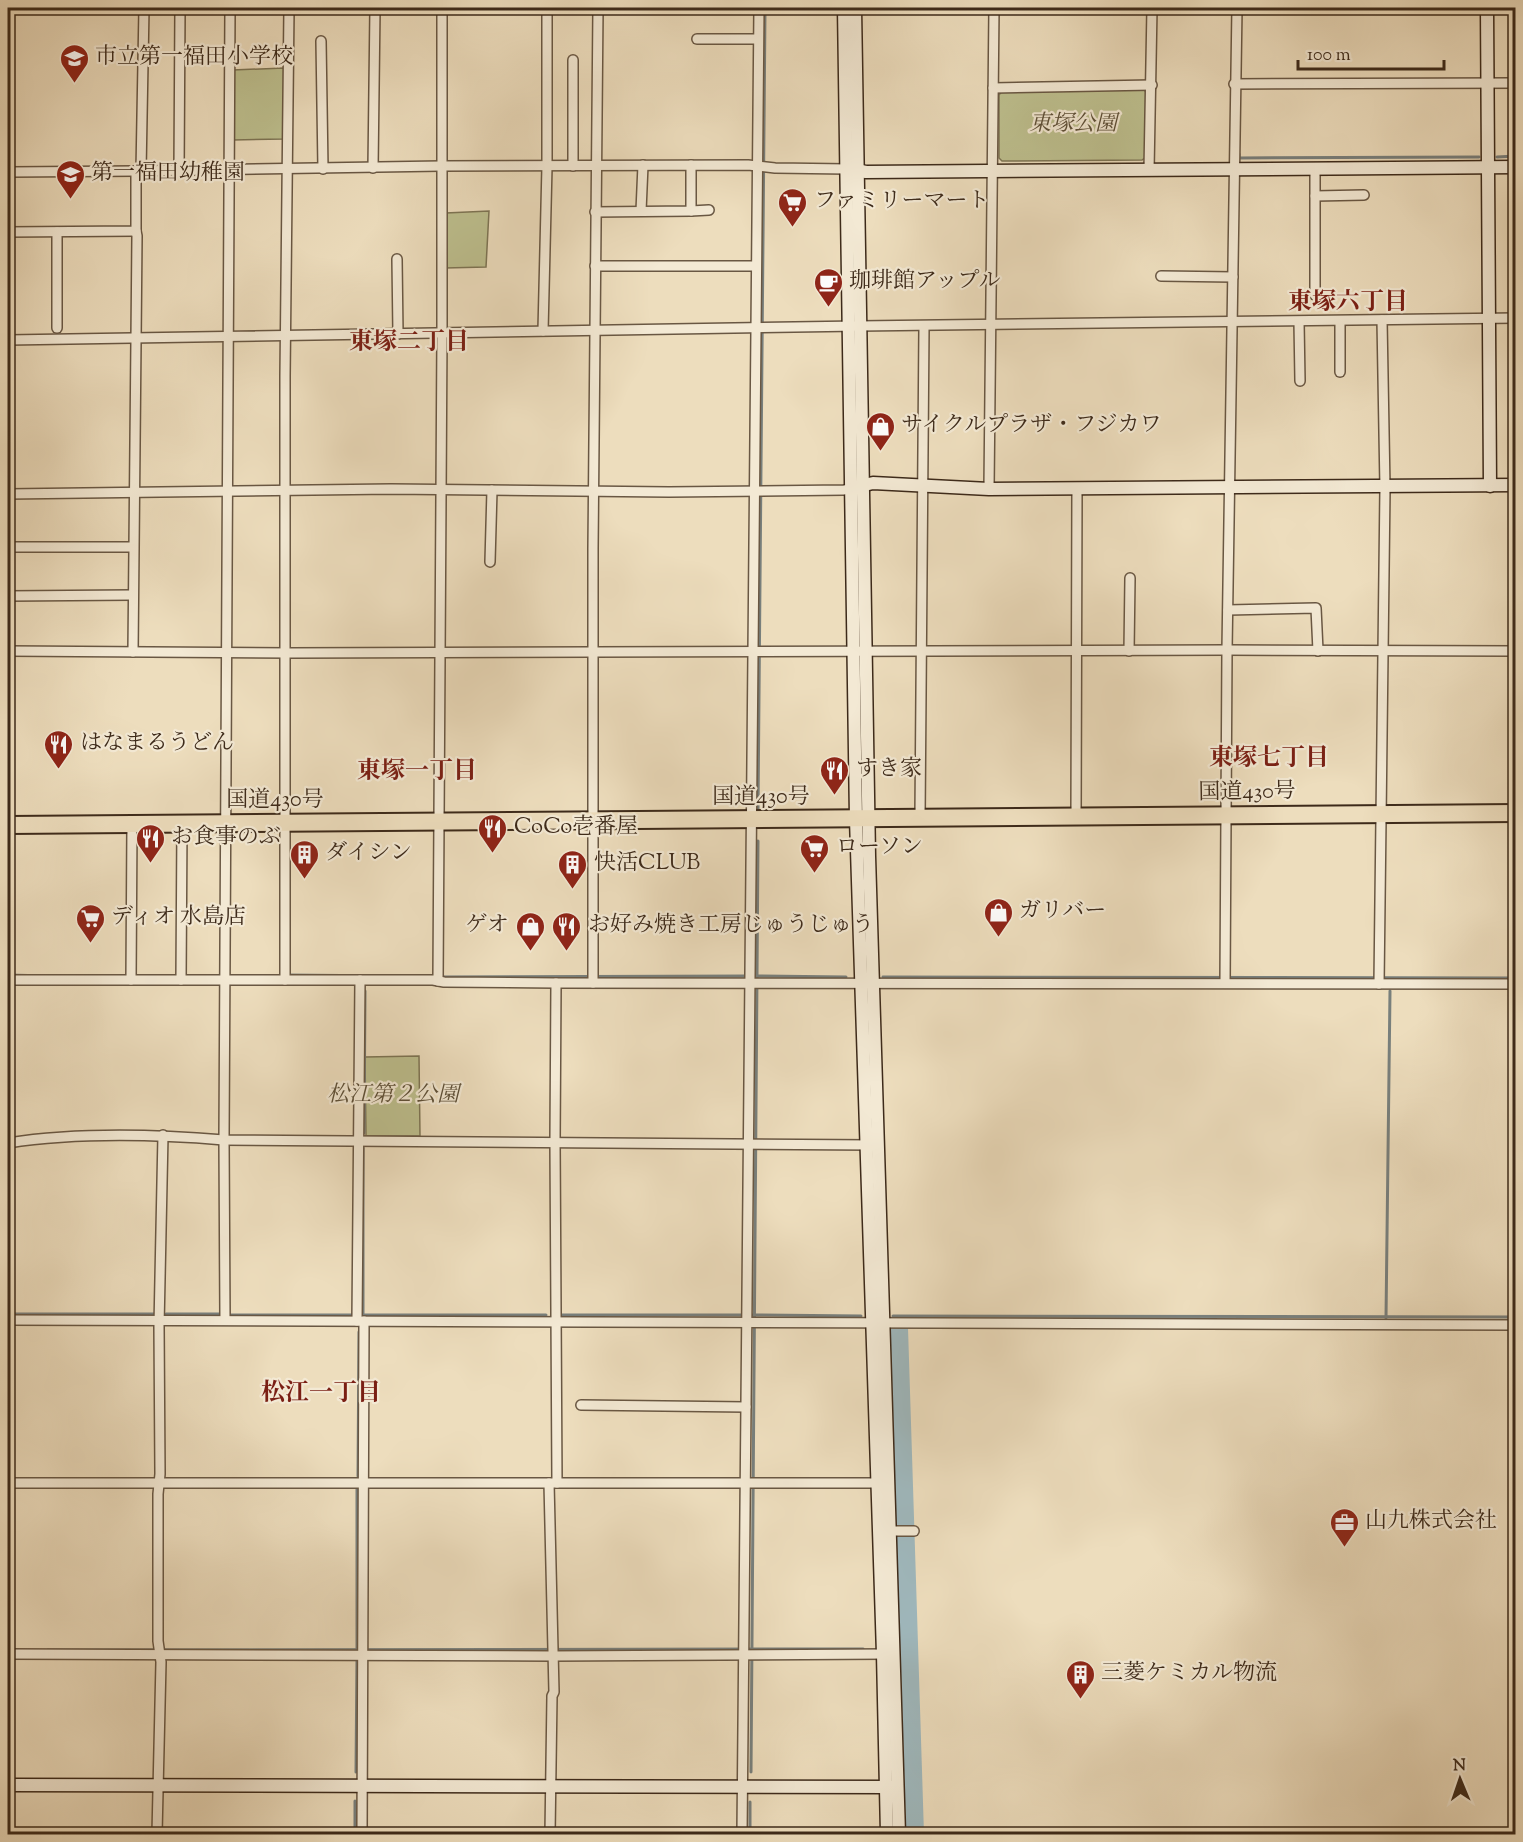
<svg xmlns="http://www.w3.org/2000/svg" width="1523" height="1842" font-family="'Sorts Mill Goudy','Noto Serif JP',serif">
	<rect width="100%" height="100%" fill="#edddbd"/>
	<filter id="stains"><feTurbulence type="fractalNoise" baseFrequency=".00333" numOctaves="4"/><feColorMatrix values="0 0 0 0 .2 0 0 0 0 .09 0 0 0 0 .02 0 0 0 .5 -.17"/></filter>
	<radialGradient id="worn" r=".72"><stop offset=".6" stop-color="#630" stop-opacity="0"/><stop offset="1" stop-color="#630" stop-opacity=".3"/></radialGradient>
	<g fill="#bdbf8e" stroke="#7d7454" stroke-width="1.5">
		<polygon points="284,68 283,139 233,140 233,70"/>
		<polygon points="1143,89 1148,94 1146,157 1142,160 1002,161 999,158 999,95 1002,91"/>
		<polygon points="489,211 486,267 445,268 446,213"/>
		<polygon points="419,1056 420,1136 366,1136 365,1057"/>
	</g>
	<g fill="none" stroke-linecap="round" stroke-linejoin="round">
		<g stroke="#787f7c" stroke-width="3">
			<polyline points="1239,154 1239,158 1479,157"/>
			<polyline points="1497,157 1516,156"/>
			<polyline points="758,809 765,10"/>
			<polyline points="8,975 48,976"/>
			<polyline points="286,975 396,976"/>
			<polyline points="757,976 846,977"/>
			<polyline points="439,977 747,976"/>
			<polyline points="883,977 1516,978"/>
			<polyline points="364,1133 365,991"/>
			<polyline points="8,1314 154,1314"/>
			<polyline points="166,1314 221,1314"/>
			<polyline points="231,1315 353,1315"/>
			<polyline points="360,1315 546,1315"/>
			<polyline points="363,1315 363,1148"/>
			<polyline points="561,1315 746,1315"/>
			<polyline points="752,1315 861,1316"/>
			<polyline points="893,1316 1516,1317"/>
			<polyline points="1386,1318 1390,991"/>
			<polyline points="358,1476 359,1332"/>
			<polyline points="904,1649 909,1649"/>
			<polyline points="48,1650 863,1649"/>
			<polyline points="357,1650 357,1489"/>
			<polyline points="356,1772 357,1657"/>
			<polyline points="751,1772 758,841"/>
			<polyline points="355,1834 355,1801"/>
			<polyline points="750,1834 750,1802"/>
		</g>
		<polyline stroke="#9fb8bd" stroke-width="18" points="899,1328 915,1834"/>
		<defs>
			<g id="street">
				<polyline points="759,8 813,8"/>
				<polyline points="849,8 870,8"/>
				<polyline points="697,39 758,39"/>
				<polyline points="321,41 323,169"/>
				<polyline points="573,60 573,166"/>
				<polyline points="1234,84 1516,83"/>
				<polyline points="993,88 1152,85"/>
				<polyline points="373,168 375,8"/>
				<polyline points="1315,168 1315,295"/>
				<polyline points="1149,170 1152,8"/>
				<polyline points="141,171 144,8"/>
				<polyline points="179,171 180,8"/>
				<polyline points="11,172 136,171"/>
				<polyline points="1315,196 1364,195"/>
				<polyline points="641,211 643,165"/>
				<polyline points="691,211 709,210"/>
				<polyline points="595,212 691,211 691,165"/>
				<polyline points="8,232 136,231 136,171 441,166 748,165 775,168 847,169"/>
				<polyline points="397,259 398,334"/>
				<polyline points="595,266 756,266"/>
				<polyline points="1161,276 1233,277"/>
				<polyline points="1340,321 1340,372"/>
				<polyline points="1299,322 1300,381"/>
				<polyline points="57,328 57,232"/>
				<polyline points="543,331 547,166 547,8"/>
				<polyline points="8,340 859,326 1516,318"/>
				<polyline points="989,489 994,8"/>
				<polyline points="8,494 391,489 669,492 844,490 852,488"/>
				<polyline points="8,547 133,547"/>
				<polyline points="490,562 492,490"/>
				<polyline points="8,596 132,595"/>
				<polyline points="1228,610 1316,608 1318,651"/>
				<polyline points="8,651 290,653 1227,650 1516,651"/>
				<polyline points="1129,651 1130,578"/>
				<polyline points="133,652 137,236 136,231"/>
				<polyline points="920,817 924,326"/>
				<polyline points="1076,818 1077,488"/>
				<polyline points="8,980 433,980 444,982 556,983 1516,984"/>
				<polyline points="131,980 132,824"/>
				<polyline points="181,980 182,824"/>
				<polyline points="285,980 285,376 289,8"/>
				<polyline points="438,981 442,334 442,8"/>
				<polyline points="556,983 555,1142 557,1483"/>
				<polyline points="593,983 593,549 598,8"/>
				<polyline points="1225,983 1227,650 1237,8"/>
				<polyline points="1379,984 1385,488 1382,320"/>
				<path d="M8 1143C79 1132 152 1134 224 1140L872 1145"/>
				<polyline points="8,1320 1516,1325"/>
				<polyline points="225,1320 224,1140 230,8"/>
				<polyline points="357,1321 360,980"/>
				<polyline points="581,1405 746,1407"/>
				<polyline points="8,1483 881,1483"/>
				<polyline points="549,1483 554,1692 552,1696 550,1834"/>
				<polyline points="885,1531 914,1531"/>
				<polyline points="8,1654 553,1656 887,1654"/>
				<polyline points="157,1834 161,1662 158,1641 158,1494 160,1474 159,1326 163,1135"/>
				<polyline points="362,1834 364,1321"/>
				<polyline points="742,1834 759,8"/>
			</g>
			<g id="secondary">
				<polyline points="844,8 856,819 883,1654 887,1834"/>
				<polyline points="855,8 869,856 899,1834"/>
				<polyline points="1487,8 1490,486"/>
				<polyline points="851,169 866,172 1516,167"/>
				<polyline points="856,487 873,483 989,489 1516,485"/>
				<polyline points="8,1785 894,1787"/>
			</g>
			<polyline id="highway" points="8,825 1516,813"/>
		</defs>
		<use href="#street" stroke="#695743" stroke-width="12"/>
		<use href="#secondary" stroke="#3d2a1a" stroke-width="15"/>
		<use href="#highway" stroke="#3d2a1a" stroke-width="20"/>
		<use href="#street" stroke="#f3e9d4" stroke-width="9"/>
		<use href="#secondary" stroke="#f3e9d4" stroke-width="12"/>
		<use href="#highway" stroke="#edddbd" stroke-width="16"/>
	</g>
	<defs>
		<symbol id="school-pin" viewBox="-11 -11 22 30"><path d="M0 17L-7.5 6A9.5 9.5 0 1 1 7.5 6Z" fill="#8f2418" stroke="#f3e9d4"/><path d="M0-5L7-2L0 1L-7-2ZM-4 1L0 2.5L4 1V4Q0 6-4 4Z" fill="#fff"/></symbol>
		<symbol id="supermarket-pin" viewBox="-11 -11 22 30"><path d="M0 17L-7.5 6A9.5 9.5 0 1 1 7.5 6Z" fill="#8f2418" stroke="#f3e9d4"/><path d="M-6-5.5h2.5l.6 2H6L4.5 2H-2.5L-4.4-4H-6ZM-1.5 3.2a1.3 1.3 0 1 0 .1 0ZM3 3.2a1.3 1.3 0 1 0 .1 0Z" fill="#fff"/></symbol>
		<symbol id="cafe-pin" viewBox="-11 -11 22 30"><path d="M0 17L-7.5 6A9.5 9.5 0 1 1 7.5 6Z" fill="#8f2418" stroke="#f3e9d4"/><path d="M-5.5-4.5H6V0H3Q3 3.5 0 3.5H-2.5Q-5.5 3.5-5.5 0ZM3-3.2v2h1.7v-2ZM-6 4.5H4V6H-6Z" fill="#fff"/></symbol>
		<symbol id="shop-pin" viewBox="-11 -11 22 30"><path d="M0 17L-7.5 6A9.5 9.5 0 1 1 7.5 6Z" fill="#8f2418" stroke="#f3e9d4"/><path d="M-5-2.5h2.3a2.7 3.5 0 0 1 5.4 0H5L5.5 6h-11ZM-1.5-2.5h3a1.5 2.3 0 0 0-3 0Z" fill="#fff"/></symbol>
		<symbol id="restaurant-pin" viewBox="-11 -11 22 30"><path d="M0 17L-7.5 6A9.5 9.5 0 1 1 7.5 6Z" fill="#8f2418" stroke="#f3e9d4"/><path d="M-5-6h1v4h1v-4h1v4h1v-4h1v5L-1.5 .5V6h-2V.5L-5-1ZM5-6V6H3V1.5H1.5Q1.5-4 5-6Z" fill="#fff"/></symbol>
		<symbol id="building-pin" viewBox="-11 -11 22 30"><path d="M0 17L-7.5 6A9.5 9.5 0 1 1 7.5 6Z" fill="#8f2418" stroke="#f3e9d4"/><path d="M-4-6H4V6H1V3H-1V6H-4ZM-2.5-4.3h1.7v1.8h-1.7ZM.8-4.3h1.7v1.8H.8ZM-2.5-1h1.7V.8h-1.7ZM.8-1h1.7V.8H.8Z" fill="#fff"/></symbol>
		<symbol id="office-pin" viewBox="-11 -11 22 30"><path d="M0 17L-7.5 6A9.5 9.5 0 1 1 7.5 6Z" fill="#8f2418" stroke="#f3e9d4"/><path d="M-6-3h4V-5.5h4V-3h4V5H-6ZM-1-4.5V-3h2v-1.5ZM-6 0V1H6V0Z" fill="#fff"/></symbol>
	</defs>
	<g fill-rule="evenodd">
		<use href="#school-pin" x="58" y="42" width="33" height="45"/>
		<use href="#school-pin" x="54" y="158" width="33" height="45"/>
		<use href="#supermarket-pin" x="776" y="186" width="33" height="45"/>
		<use href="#cafe-pin" x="812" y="266" width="33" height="45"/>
		<use href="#shop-pin" x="864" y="410" width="33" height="45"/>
		<use href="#restaurant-pin" x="42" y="728" width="33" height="45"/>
		<use href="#restaurant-pin" x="818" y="754" width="33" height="45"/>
		<use href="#restaurant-pin" x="476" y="812" width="33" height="45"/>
		<use href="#restaurant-pin" x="134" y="822" width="33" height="45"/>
		<use href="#supermarket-pin" x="798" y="832" width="33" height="45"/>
		<use href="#building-pin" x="288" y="838" width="33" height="45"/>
		<use href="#building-pin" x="556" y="848" width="33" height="45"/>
		<use href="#shop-pin" x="982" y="896" width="33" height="45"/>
		<use href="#supermarket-pin" x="74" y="902" width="33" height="45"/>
		<use href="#shop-pin" x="514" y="910" width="33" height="45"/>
		<use href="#restaurant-pin" x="550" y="910" width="33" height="45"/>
		<use href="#office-pin" x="1328" y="1506" width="33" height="45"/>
		<use href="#building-pin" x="1064" y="1658" width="33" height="45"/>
	</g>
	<g text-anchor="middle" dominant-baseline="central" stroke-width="4.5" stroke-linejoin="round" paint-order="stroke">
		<g font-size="22" fill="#3d2a1a" stroke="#f3e9d4" text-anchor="start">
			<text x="95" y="58">市立第一福田小学校</text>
			<text x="91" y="174">第一福田幼稚園</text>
			<text x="814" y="202">ファミリーマート</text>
			<text x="849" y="282">珈琲館アップル</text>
			<text x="901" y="426">サイクルプラザ・フジカワ</text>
			<text x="80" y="744">はなまるうどん</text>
			<text x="856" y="770">すき家</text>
			<text x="514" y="828">CoCo壱番屋</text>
			<text x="171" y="838">お食事のぶ</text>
			<text x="836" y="848">ローソン</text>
			<text x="325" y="854">ダイシン</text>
			<text x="594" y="864">快活CLUB</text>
			<text x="1019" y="912">ガリバー</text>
			<text x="111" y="918">ディオ 水島店</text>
			<text x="509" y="926" text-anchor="end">ゲオ</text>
			<text x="588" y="926">お好み焼き工房じゅうじゅう</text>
			<text x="1365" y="1522">山九株式会社</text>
			<text x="1101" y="1674">三菱ケミカル物流</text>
		</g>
		<g font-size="22" font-style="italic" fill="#5d4f37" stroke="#f3e9d4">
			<text x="1073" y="125">東塚公園</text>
			<text x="393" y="1096">松江第２公園</text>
		</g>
		<g font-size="22" fill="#3d2a1a" stroke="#f3e9d4">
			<text transform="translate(1247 793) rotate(-1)">国道430号</text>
			<text x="761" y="798">国道430号</text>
			<text x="275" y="801">国道430号</text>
		</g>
		<g font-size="24" font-weight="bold" fill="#7a1f14" stroke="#f3e9d4">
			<text x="1348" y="303">東塚六丁目</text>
			<text x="409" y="343">東塚二丁目</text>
			<text x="1269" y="759">東塚七丁目</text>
			<text x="417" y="772">東塚一丁目</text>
			<text x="321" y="1394">松江一丁目</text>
		</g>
	</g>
	<rect width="1523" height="1842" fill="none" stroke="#edddbd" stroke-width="30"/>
	<rect x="9" y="9" width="1505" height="1824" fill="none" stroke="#3d2a1a" stroke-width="3"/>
	<rect x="15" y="15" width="1493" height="1812" fill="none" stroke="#3d2a1a" stroke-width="1.5"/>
	<g transform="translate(1460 1779) rotate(358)" stroke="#f3e9d4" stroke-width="4.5" paint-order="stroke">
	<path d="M0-4.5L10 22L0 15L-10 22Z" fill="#3d2a1a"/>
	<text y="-9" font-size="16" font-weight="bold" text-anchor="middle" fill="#3d2a1a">N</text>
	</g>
	<path d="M1298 60v9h146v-9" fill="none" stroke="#3d2a1a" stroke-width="3"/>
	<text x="1307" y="60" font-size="18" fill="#3d2a1a" stroke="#f3e9d4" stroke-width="4.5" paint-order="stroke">100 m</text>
	<rect width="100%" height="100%" filter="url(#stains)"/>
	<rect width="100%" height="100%" fill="url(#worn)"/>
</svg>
